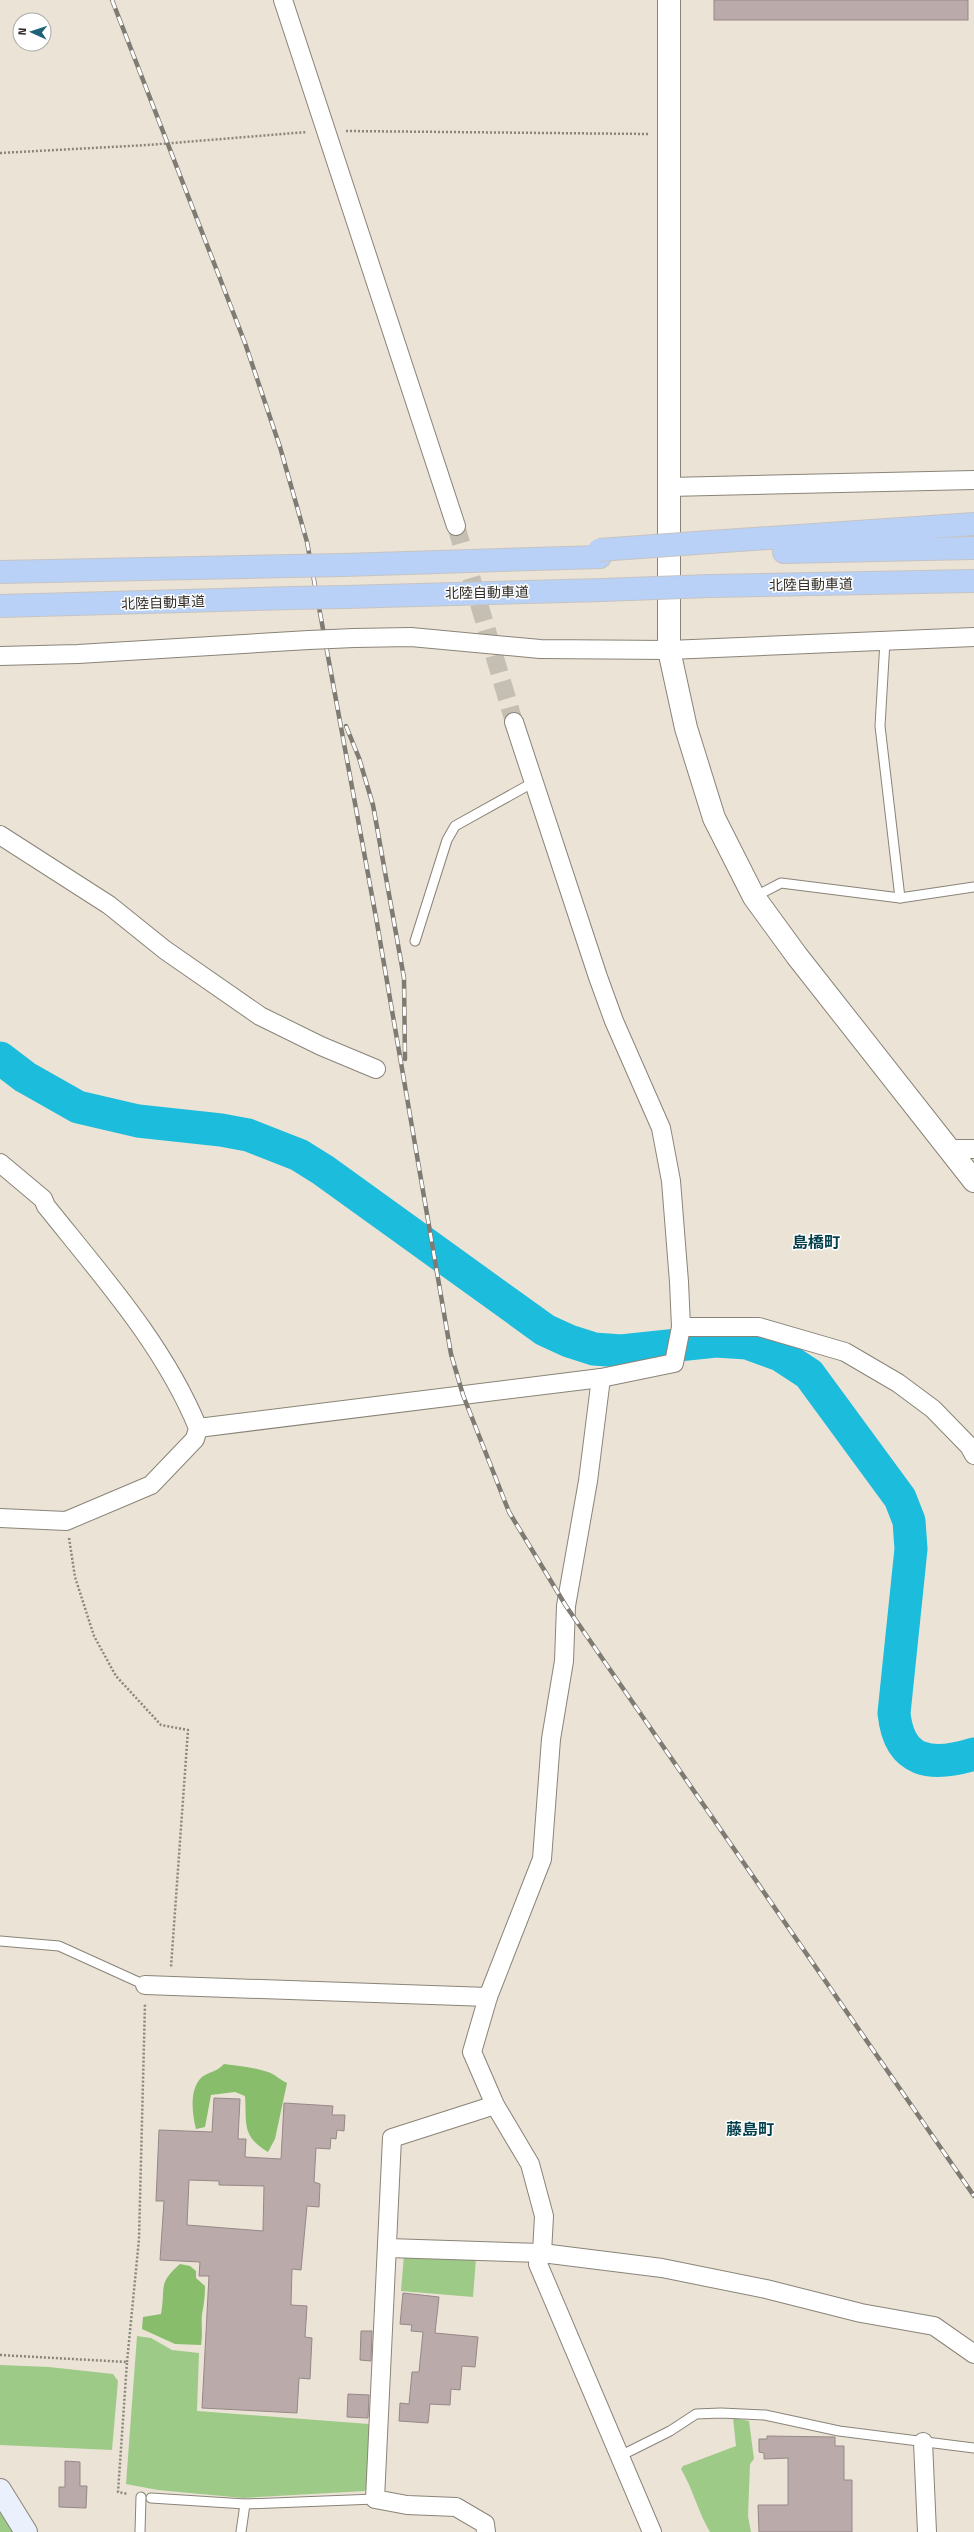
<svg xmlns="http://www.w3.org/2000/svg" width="974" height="2532" font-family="'Titillium Web','Noto Sans JP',sans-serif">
	<rect width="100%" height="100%" fill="#eae3d6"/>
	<g fill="#9eca88">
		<polygon points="404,2255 476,2259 473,2297 401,2291"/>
		<polygon points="137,2336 151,2338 172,2350 199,2353 197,2411 369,2424 369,2483 365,2491 243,2498 158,2490 126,2484"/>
		<polygon points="0,2365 49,2367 113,2374 118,2381 112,2450 0,2445"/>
		<path d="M733 2418 749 2421 754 2459 750 2464 748 2516 751 2532H710C698 2512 693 2489 681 2469L683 2466 736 2446Z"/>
		<polygon points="0,2506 19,2532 0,2532"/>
	</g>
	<g fill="#88be6b">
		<path d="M224 2064C238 2066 254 2067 268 2072 275 2074 280 2080 287 2083L275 2139 268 2152C241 2136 247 2123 245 2096L235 2092 211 2095 205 2127 196 2129C192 2113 189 2089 202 2077 208 2072 215 2073 224 2064Z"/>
		<path d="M180 2264 190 2266 196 2271V2278L205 2286C205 2296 204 2304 202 2314 201 2322 203 2333 201 2345L175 2344 142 2329 143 2317 161 2314C166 2287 157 2284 180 2264Z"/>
	</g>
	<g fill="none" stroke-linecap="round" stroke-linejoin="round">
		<path stroke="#1cbcdc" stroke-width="33" d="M0 1058 25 1077 78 1107 138 1121 221 1130 248 1135 299 1155 323 1170 545 1330 569 1341 594 1349 621 1351 716 1341 747 1343 780 1355 809 1374 900 1498 909 1521 911 1549 894 1713C899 1764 932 1767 974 1754"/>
	</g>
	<g fill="#baaaa9" stroke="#978887" fill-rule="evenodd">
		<rect x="714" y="0" width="254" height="20"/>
		<path d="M214 2098 240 2099 238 2139H246L245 2157 281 2159 284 2103 333 2106 332 2115H345L344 2131 337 2130 336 2139 331 2138 330 2149 316 2148 314 2182 320 2184 319 2207 307 2206 301 2270 292 2269 291 2305 307 2306 305 2337 312 2338 310 2379 299 2378 297 2413 202 2408 209 2276H199L200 2262 160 2260 164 2201H156L159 2130 212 2132ZM189 2180 219 2181V2185L264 2186 263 2231 187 2225Z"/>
		<polygon points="403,2293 439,2297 435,2333 478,2337 475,2367 462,2366 460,2390 451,2389 450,2405 430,2404 428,2423 399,2421 400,2403 409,2404 412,2372 419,2372 423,2332 411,2331 412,2325 400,2324"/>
		<polygon points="361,2331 372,2331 371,2361 360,2360"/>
		<polygon points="348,2394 369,2395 368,2418 347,2417"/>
		<polygon points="767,2436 835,2437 835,2446 844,2446 844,2480 852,2480 852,2532 759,2532 758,2505 788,2505 788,2458 764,2459 764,2453 759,2452 759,2439 767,2439"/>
		<polygon points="65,2461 80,2462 80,2486 87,2486 86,2508 59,2507 59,2487 65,2487"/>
	</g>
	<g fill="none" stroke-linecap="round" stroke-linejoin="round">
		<polyline stroke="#c5beb3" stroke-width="18" stroke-dasharray="18 9" stroke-linecap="butt" points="456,526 514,722"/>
		<defs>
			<g id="service">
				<polyline points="885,641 880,726 900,898"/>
				<polyline points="754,897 781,883 900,898 974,887"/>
				<polyline points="415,941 447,840 455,826 534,782"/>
				<polyline points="0,1941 59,1946 145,1985"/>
				<polyline points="620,2456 670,2431 696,2414 721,2413 765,2415 839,2431 974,2448"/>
				<polyline points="151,2498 245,2504 375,2499"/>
				<polyline points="140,2532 141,2497"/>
				<polyline points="241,2532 245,2504"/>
			</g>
			<g id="minor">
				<polyline points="283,0 456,526"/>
				<polyline points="669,487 974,480"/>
				<polyline points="354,638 411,637 540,649 669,650 974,637"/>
				<polyline points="0,656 78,654 309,640"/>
				<polyline points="0,835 109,905 165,950 260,1016 321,1046 376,1069"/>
				<polyline points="949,1149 974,1149"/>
				<path d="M0 1163 43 1199 46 1206C102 1276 164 1345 198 1428L195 1439 151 1485 66 1521 0 1518"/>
				<polyline points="681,1327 759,1327 845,1352 898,1383 933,1409 969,1446 974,1455"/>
				<polyline points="601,1378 588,1481 566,1606 564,1661 551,1739 542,1859 488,1997 472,2052 495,2105 530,2164 544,2216 542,2253 538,2264 652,2532"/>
				<polyline points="198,1428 601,1378 674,1363 681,1327 679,1282 671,1181 661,1128 614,1021 598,977 514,722"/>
				<polyline points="145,1985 488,1997"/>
				<polyline points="388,2248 542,2253 662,2268 766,2289 861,2313 934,2326 974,2354"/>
				<polyline points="923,2442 927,2532"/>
				<polyline points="486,2532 485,2524 456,2507 407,2505 375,2499 392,2138 495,2105"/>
			</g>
			<polyline id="tertiary" points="669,0 669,650 686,728 714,818 754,897 797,956 974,1181"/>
			<polyline id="secondary" points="0,2490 26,2532"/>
			<g id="motorway">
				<polyline points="710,542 974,524"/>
				<polyline points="784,552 974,548"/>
				<polyline points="343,565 600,557"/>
				<polyline points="0,572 290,566"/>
				<polyline points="710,586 974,581"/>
				<polyline points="345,597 602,590"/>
				<polyline points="0,606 292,598"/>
			</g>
		</defs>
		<use href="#service" stroke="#8a8478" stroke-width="11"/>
		<use href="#minor" stroke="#8a8478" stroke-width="20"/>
		<use href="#tertiary" stroke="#8a8478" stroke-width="24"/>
		<use href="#secondary" stroke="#8a8478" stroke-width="24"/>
		<use href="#motorway" stroke="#c5c4c3" stroke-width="24"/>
		<g stroke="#8b867d" stroke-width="2.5" stroke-dasharray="2 2" stroke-linecap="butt">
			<polyline points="346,131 649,134"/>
			<polyline points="0,153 148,145 307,132"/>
			<polyline points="69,1538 75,1577 94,1636 116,1676 161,1725 188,1730 171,1967"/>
			<polyline points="0,2355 127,2362 118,2492 128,2494"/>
			<polyline points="127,2362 139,2239 145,2003"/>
		</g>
		<use href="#service" stroke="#fff" stroke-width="9"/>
		<use href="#minor" stroke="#fff" stroke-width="18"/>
		<use href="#tertiary" stroke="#fff" stroke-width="22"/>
		<use href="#secondary" stroke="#eaf1fd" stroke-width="22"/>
		<use href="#motorway" stroke="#bad1f7" stroke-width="22"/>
		<defs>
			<g id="rail">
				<polyline points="112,0 245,343 280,447 307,542 377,923 451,1354 463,1395 509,1512 566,1606 974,2196"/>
				<polyline points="346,726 359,758 373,805 404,978 405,1059"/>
			</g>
		</defs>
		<use href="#rail" stroke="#7f7b72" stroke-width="4.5"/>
		<use href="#rail" stroke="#fff" stroke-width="3" stroke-dasharray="9" stroke-linecap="butt"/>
		<defs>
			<polyline id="minor-bridge" points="309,640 354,638"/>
			<g id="motorway-bridge">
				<polyline points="599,550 710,542"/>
				<polyline points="290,566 343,565"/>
				<polyline points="602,590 710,586"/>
				<polyline points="292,598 345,597"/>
			</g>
		</defs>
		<use href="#minor-bridge" stroke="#8a8478" stroke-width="20" stroke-linecap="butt"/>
		<use href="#motorway-bridge" stroke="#c5c4c3" stroke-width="24" stroke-linecap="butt"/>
		<use href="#minor-bridge" stroke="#fff" stroke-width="18"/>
		<use href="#motorway-bridge" stroke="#bad1f7" stroke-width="22"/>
	</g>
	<g text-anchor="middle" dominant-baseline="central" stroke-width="3" stroke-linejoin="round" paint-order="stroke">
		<g font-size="14" fill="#2f2c27" stroke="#fff">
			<text transform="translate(811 584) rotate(-1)">北陸自動車道</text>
			<text transform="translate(487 592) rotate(-1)">北陸自動車道</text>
			<text transform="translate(163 602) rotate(-2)">北陸自動車道</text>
		</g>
		<g font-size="16" font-weight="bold" fill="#023e4c" stroke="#fff">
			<text x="816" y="1242">島橋町</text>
			<text x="750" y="2129">藤島町</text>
		</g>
	</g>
	<g transform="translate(32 32) rotate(273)"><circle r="19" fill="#ffffff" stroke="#acaba9"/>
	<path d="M0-3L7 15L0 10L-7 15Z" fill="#206376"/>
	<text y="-6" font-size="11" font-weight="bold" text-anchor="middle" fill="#2f2c27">N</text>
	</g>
</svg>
